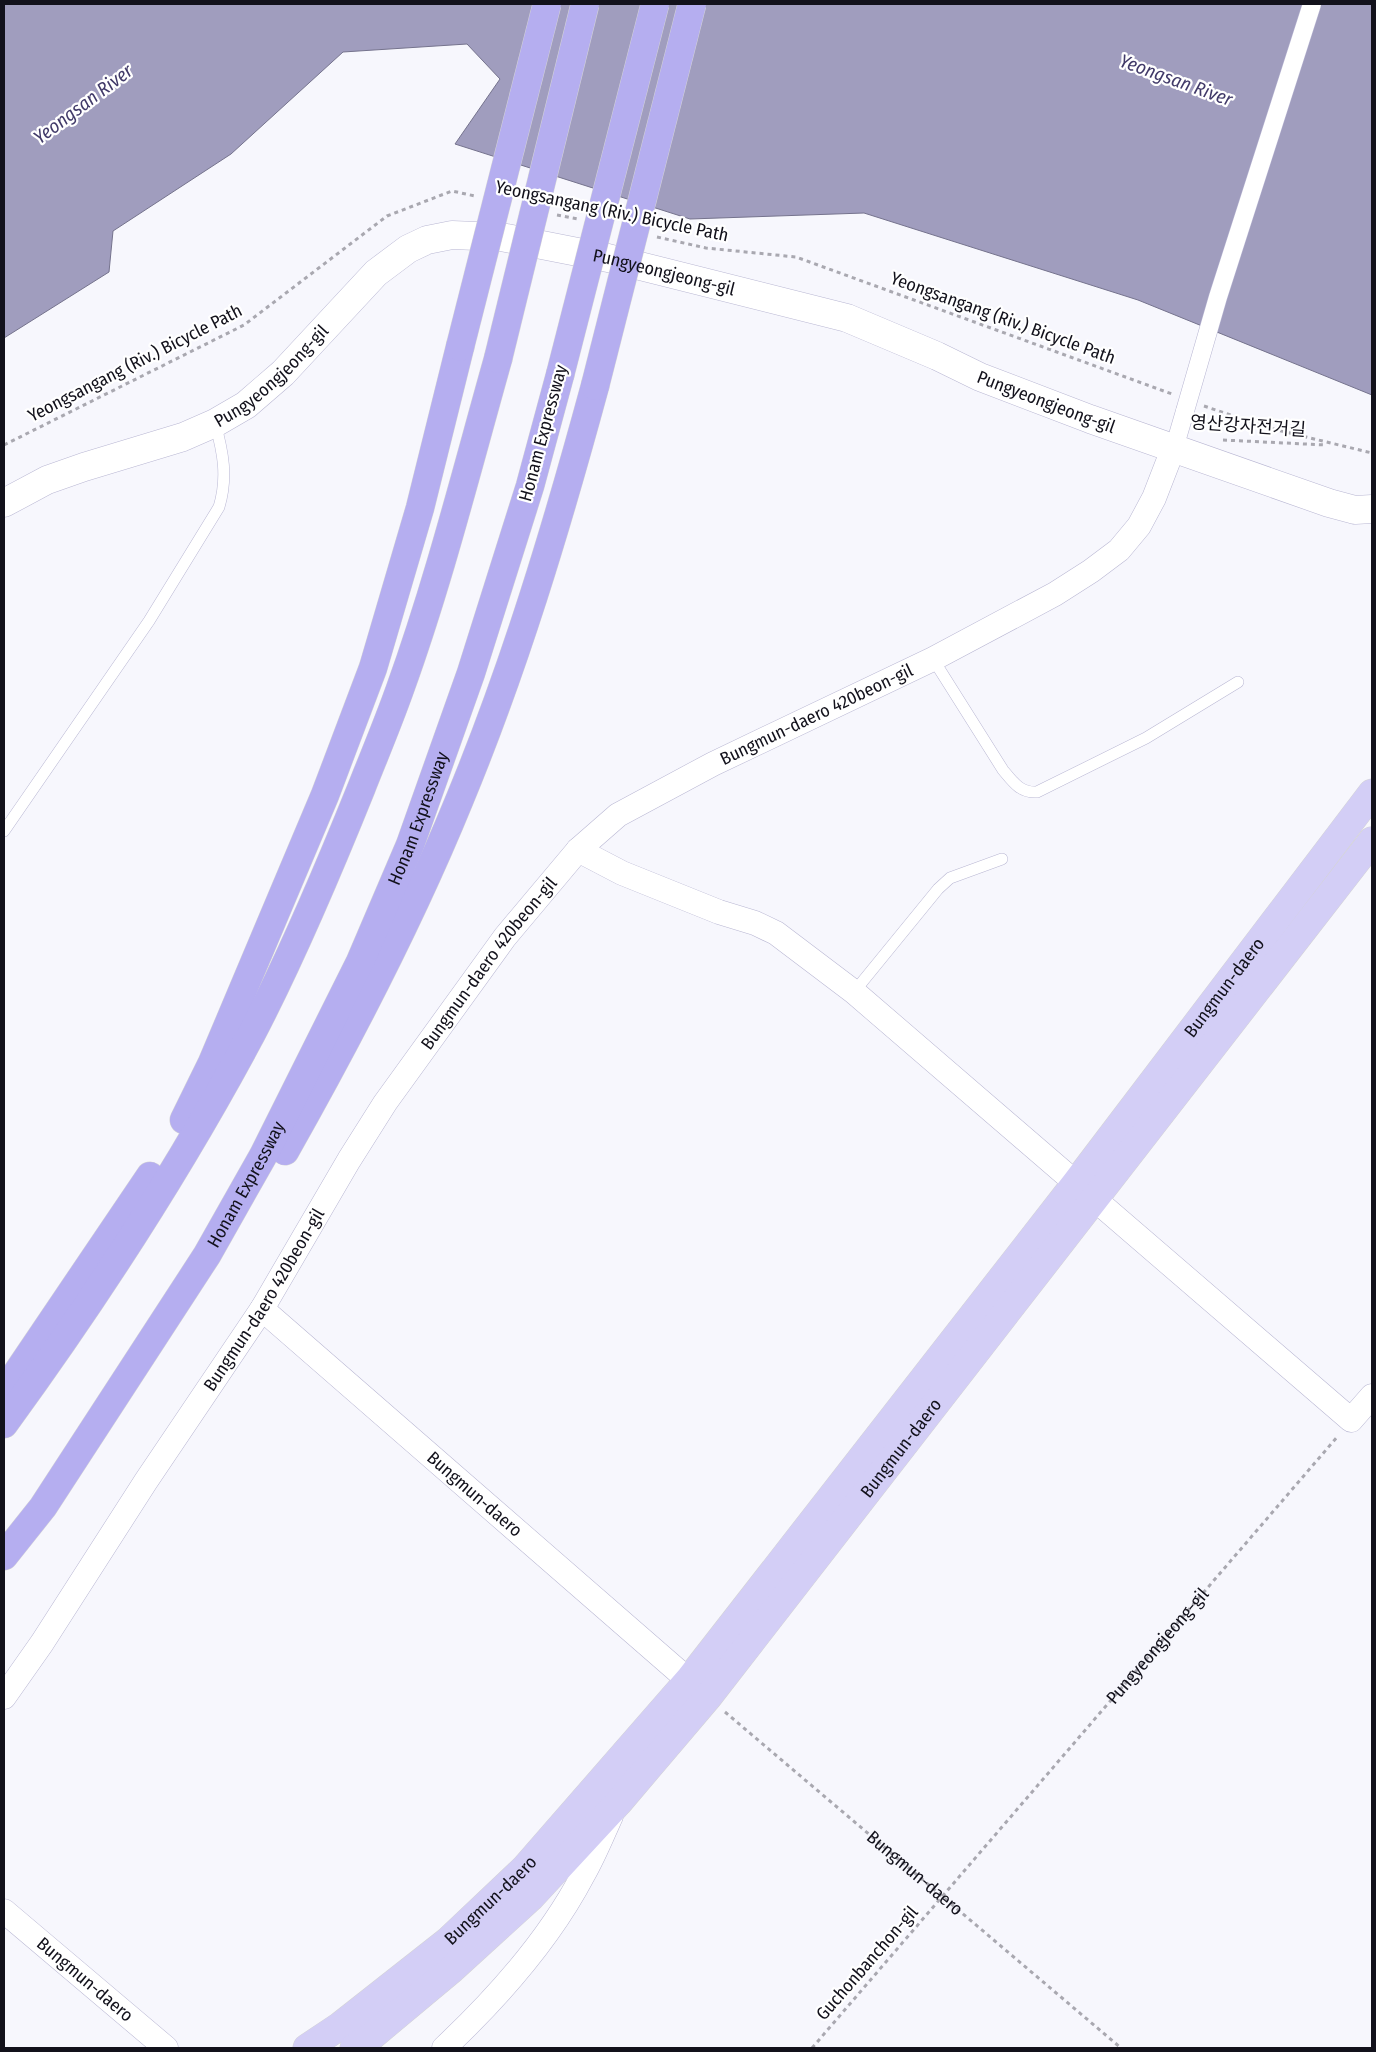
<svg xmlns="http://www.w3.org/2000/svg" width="1376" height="2052" font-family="'Fira Sans Condensed','Noto Sans KR',sans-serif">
	<rect width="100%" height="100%" fill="#f7f7fd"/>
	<polygon fill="#a09dbe" stroke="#75738d" points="4,4 1372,4 1372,395 1138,300 864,213 690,219 455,144 500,79 467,44 343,52 231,154 113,231 109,272 4,338"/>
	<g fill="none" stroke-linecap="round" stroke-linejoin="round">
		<defs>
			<g id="service">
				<path d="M933 659 1003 770C1013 782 1020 793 1037 792L1146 738 1238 682"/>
				<path d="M4 831 149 621 219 507C228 477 223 452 215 423"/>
				<polyline points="854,992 938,889 950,878 1002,859"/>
			</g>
			<polyline id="pedestrian" points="1178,435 1185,411"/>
			<g id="minor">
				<polyline points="578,850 622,873 719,912 755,923 776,933 854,992 1351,1420 1372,1396"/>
				<path id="s3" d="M262 1309 702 1692"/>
				<path id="s4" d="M4 1697 42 1643 146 1481 262 1309 349 1160 385 1103 505 937 578 850 618 815 713 764 933 659 1055 594 1091 571 1119 550 1139 526 1154 498 1173 449"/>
				<path id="s5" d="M4 1911 166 2048"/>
				<path d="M444 2048C495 2000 550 1938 583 1875 594 1856 602 1836 611 1816"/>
			</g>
			<g id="tertiary">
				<path id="s6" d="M4 503 47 480 84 467 183 437 215 423 246 405 283 373 376 273 408 249 427 240 452 235 501 237 608 258 847 318 937 356 980 377 1090 419 1329 503 1355 510 1372 509"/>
			</g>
			<g id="primary">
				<path id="s7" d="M307 2048 340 2026 448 1941 525 1868 689 1680 1076 1183 1372 793"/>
				<path id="s8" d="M354 2048 373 2035 452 1969 531 1897 618 1803 708 1697 1372 841"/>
			</g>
			<g id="motorway">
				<polyline points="184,1120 212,1063 325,795 373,668 420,508 460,347"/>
				<path d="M285 1151C349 1038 410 921 459 801 515 666 557 526 595 386"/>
				<polyline points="4,1392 150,1176"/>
				<path d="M4 1424C95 1299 179 1170 252 1033 293 954 328 871 361 789 374 756 388 723 400 689 439 581 467 469 498 359"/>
				<path id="s9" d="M4 1556 43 1507 207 1255 263 1156 360 962 410 845 471 673 530 486 560 375"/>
			</g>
		</defs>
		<use href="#service" stroke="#b9b7d3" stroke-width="12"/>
		<use href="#pedestrian" stroke="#b9b7d3" stroke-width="19"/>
		<use href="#minor" stroke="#b9b7d3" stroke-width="25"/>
		<use href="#tertiary" stroke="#b9b7d3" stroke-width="29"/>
		<use href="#primary" stroke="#d4d4d6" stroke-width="29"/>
		<use href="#motorway" stroke="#d4d4d6" stroke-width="29"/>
		<g stroke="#a9a8b0" stroke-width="3" stroke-dasharray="4 4" stroke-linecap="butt">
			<polyline points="557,215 578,219"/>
			<polyline points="657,237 706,248 796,257 1172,394"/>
			<polyline points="1204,406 1269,428 1372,453"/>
			<polyline points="1223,440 1326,445"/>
			<polyline points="4,445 244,325 387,216 452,191 475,196"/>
			<path id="s1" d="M725 1712 1121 2048"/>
			<path id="s2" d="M812 2048 1338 1436"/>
		</g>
		<use href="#service" stroke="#fff" stroke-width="11"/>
		<use href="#pedestrian" stroke="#fff" stroke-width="18"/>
		<use href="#minor" stroke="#fff" stroke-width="24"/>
		<use href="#tertiary" stroke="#fff" stroke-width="28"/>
		<use href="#primary" stroke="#d3cef6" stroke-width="28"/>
		<use href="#motorway" stroke="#b5aef0" stroke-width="28"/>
		<defs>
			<polyline id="pedestrian-bridge" points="1185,411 1218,297 1312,4"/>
			<g id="motorway-bridge">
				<polyline points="460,347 547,4"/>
				<polyline points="498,359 585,4"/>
				<polyline points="560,375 655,4"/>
				<polyline points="595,386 692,4"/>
			</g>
		</defs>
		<use href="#pedestrian-bridge" stroke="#b9b7d3" stroke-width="19" stroke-linecap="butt"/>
		<use href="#motorway-bridge" stroke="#d4d4d6" stroke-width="29" stroke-linecap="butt"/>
		<use href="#pedestrian-bridge" stroke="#fff" stroke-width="18"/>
		<use href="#motorway-bridge" stroke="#b5aef0" stroke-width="28"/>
	</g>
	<g text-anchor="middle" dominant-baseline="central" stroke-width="4.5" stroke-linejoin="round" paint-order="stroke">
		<g font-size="18" fill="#12111b" stroke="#fff">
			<text transform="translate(612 211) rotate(12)">Yeongsangang (Riv.) Bicycle Path</text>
			<text stroke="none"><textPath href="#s6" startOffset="750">Pungyeongjeong-gil</textPath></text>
			<text transform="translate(1003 318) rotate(20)">Yeongsangang (Riv.) Bicycle Path</text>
			<text transform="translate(135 363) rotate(-27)">Yeongsangang (Riv.) Bicycle Path</text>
			<text stroke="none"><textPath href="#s6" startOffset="300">Pungyeongjeong-gil</textPath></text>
			<text stroke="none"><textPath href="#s6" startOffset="1155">Pungyeongjeong-gil</textPath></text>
			<text transform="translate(1248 426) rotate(4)">영산강자전거길</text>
			<text transform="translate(543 433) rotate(-75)">Honam Expressway</text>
			<text stroke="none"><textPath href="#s4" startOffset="1300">Bungmun-daero 420beon-gil</textPath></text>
			<text stroke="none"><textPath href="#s9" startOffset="849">Honam Expressway</textPath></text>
			<text stroke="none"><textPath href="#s4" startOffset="880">Bungmun-daero 420beon-gil</textPath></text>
			<text stroke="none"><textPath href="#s7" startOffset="1408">Bungmun-daero</textPath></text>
			<text stroke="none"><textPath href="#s9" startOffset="444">Honam Expressway</textPath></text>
			<text stroke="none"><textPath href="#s4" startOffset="475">Bungmun-daero 420beon-gil</textPath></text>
			<text stroke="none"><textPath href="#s8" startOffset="815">Bungmun-daero</textPath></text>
			<text stroke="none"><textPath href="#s3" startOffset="282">Bungmun-daero</textPath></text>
			<text stroke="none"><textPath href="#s2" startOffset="530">Pungyeongjeong-gil</textPath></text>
			<text stroke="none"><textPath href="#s1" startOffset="249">Bungmun-daero</textPath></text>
			<text stroke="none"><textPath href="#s7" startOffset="236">Bungmun-daero</textPath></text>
			<text transform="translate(867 1963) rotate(-49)">Guchonbanchon-gil</text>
			<text stroke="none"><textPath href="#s5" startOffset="106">Bungmun-daero</textPath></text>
		</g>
		<g font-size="19" font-style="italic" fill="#413a69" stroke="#fff">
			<text transform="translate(1176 80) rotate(20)">Yeongsan River</text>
			<text transform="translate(83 104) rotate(-37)">Yeongsan River</text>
		</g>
	</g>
	<rect width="1376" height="2052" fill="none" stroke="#12111b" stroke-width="10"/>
</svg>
